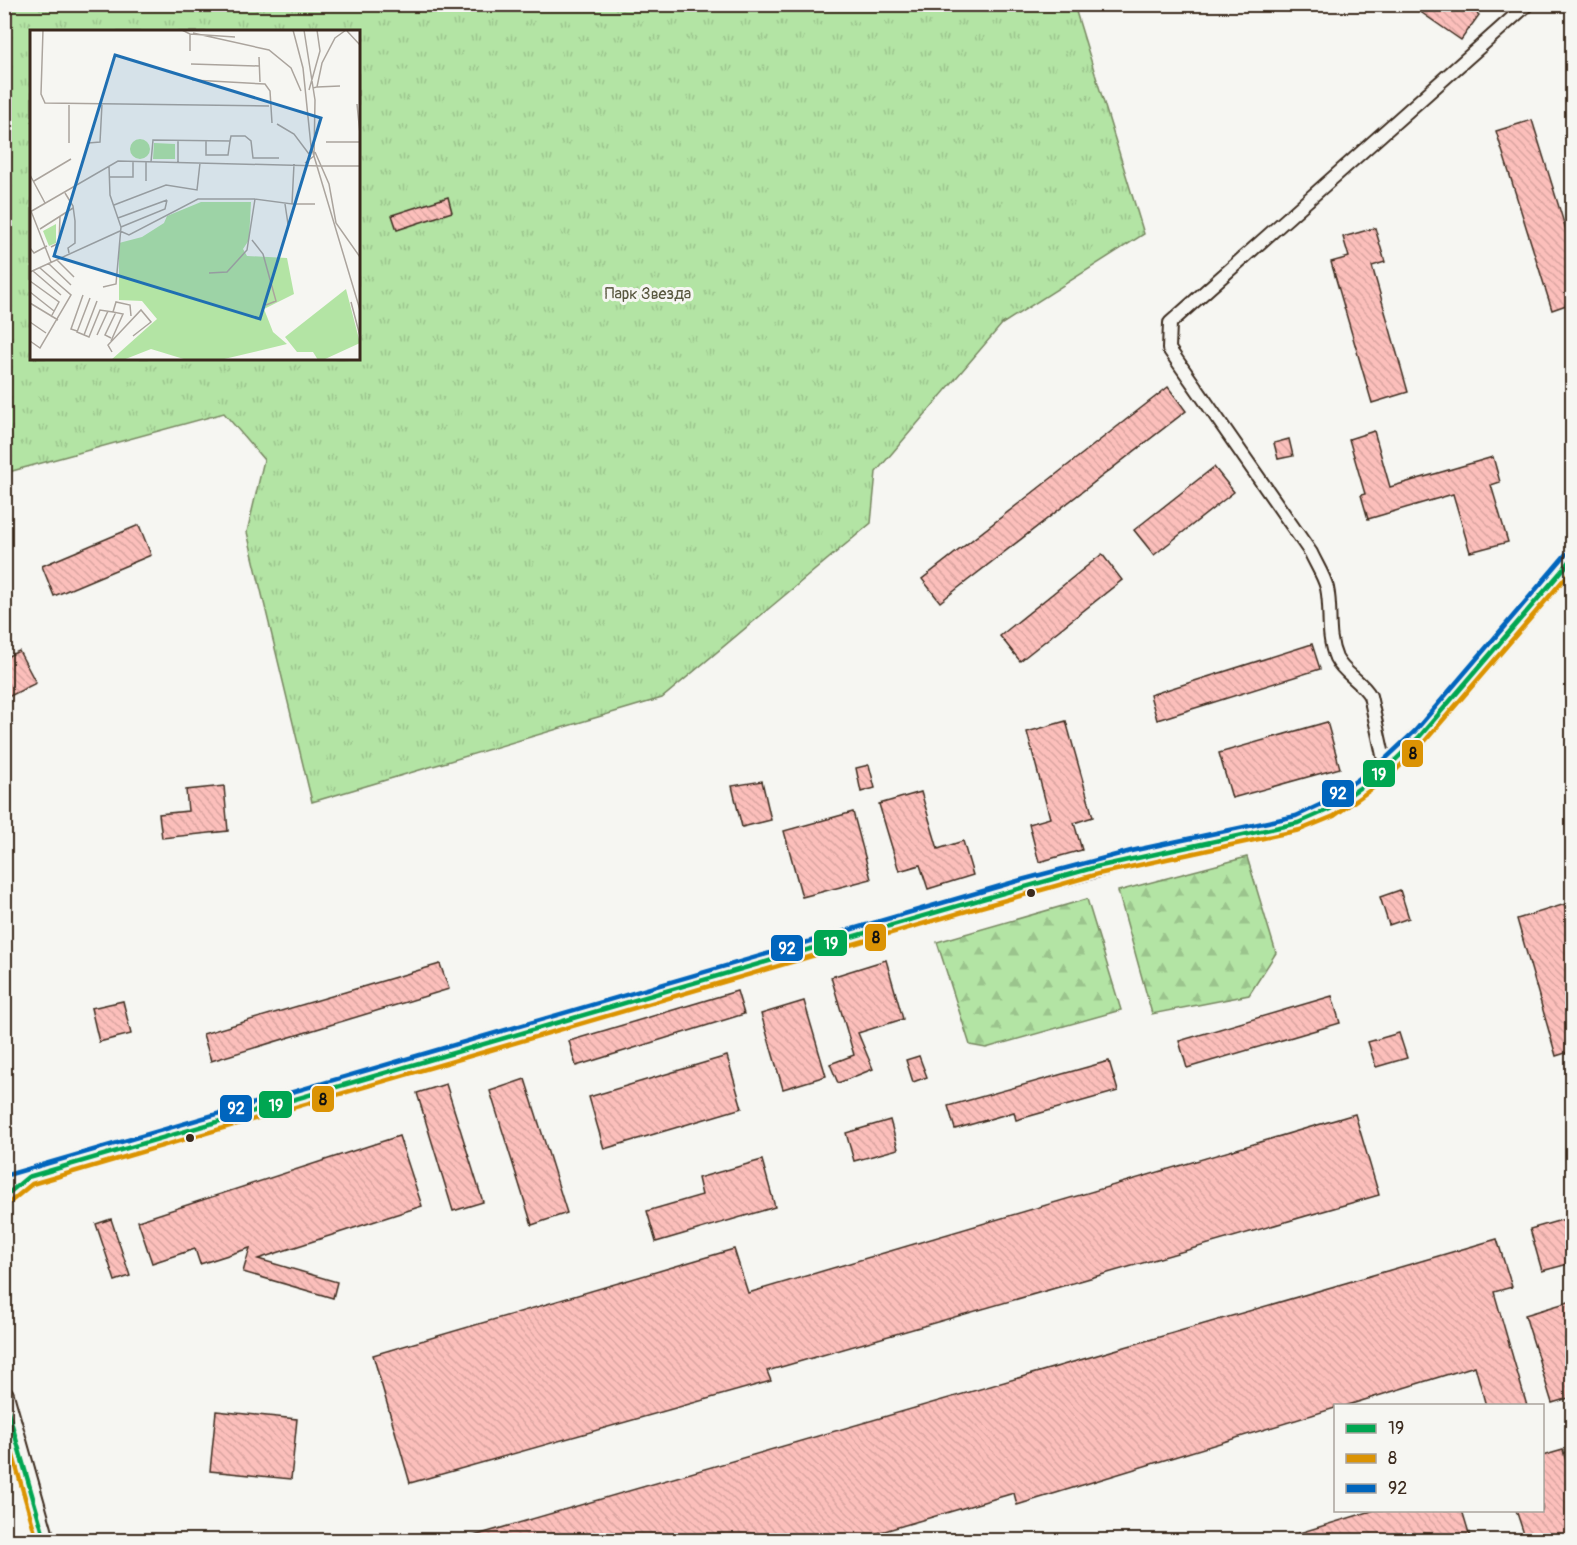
<svg xmlns="http://www.w3.org/2000/svg" width="1577" height="1545" font-family="Pangolin,sans-serif">
	<defs>
		<pattern id="forest-firs" width="22" height="20" patternUnits="userSpaceOnUse" patternTransform="scale(1.5)"><rect width="22" height="20" fill="#b3e4a4"/><path d="M5 1l3.5 6h-7zM16 11l3.5 6h-7z" fill="#9bc48d"/></pattern>
		<pattern id="park-tufts" width="24" height="20" patternUnits="userSpaceOnUse" patternTransform="scale(1.5)"><rect width="24" height="20" fill="#b3e4a4"/><path d="M3 7l-1-3M5 7V3M7 7l1-3M15 17l-1-3M17 17v-4M19 17l1-3" fill="none" stroke="#9bc48d"/></pattern>
		<pattern id="building-back-hatch" width="6" height="6" patternUnits="userSpaceOnUse" patternTransform="scale(1.5)"><rect width="6" height="6" fill="#fcbfbb"/><path d="M-1 5l2 2M0 0l6 6M5-1l2 2" fill="none" stroke="#d9a4a0"/></pattern>
	</defs>
	<rect width="100%" height="100%" fill="#f6f6f2"/>
	<filter id="ink" filterUnits="userSpaceOnUse"><feTurbulence type="fractalNoise" baseFrequency=".0167" numOctaves="2"/><feDisplacementMap in="SourceGraphic" scale="12" xChannelSelector="R" yChannelSelector="G"/><feConvolveMatrix kernelMatrix="1 2 1 2 8 2 1 2 1" color-interpolation-filters="sRGB"/></filter>
	<g filter="url(#ink)">
		<g fill="url(#forest-firs)" stroke="#778761" stroke-width="1.5">
			<polygon points="1247,857 1276,953 1249,995 1152,1014 1118,891"/>
			<polygon points="1087,899 1121,1010 986,1048 970,1045 937,942"/>
		</g>
		<path fill="url(#park-tufts)" stroke="#778761" stroke-width="1.5" fill-rule="evenodd" d="M5 5H1074L1144 234 1002 324 876 472 871 523 662 698 312 802 247 532 264 460 224 413 5 473ZM32 32H358V358H32Z"/>
		<g fill="url(#building-back-hatch)" stroke="#3b2a1e" stroke-width="1.5">
			<polygon points="1409,4 1464,4 1479,15 1461,40"/>
			<polygon points="1532,120 1572,249 1572,303 1552,310 1496,131"/>
			<polygon points="448,197 452,212 397,230 392,215"/>
			<polygon points="1375,228 1385,262 1372,266 1408,392 1372,403 1331,262 1349,257 1343,237"/>
			<polygon points="1168,387 1186,411 940,602 922,579"/>
			<polygon points="1374,431 1390,487 1493,457 1500,482 1491,485 1508,542 1470,552 1453,494 1368,519 1361,495 1365,494 1349,439"/>
			<polygon points="1289,439 1293,456 1278,459 1274,443"/>
			<polygon points="1214,467 1234,492 1154,555 1134,530"/>
			<polygon points="139,525 151,555 54,596 42,566"/>
			<polygon points="1102,554 1122,580 1020,661 1000,636"/>
			<polygon points="1312,644 1320,669 1157,720 1150,695"/>
			<polygon points="19,651 36,683 4,699 4,658"/>
			<polygon points="1066,721 1093,817 1074,823 1082,850 1039,862 1029,824 1050,818 1027,732"/>
			<polygon points="1327,722 1340,768 1232,798 1219,753"/>
			<polygon points="869,765 875,788 861,792 856,768"/>
			<polygon points="762,781 771,820 742,827 732,786"/>
			<polygon points="224,786 228,831 162,838 159,814 188,811 186,790"/>
			<polygon points="921,792 938,849 963,841 973,875 928,889 920,865 899,871 879,804"/>
			<polygon points="853,812 871,879 802,897 784,831"/>
			<polygon points="1400,890 1409,918 1389,925 1380,897"/>
			<polygon points="1572,902 1572,1051 1556,1056 1517,919"/>
			<polygon points="886,960 903,1019 858,1033 873,1069 838,1083 830,1064 854,1055 831,977"/>
			<polygon points="440,964 449,989 211,1061 203,1034"/>
			<polygon points="737,991 744,1014 576,1066 569,1041"/>
			<polygon points="1332,996 1340,1023 1187,1068 1179,1041"/>
			<polygon points="123,1001 131,1034 99,1042 91,1008"/>
			<polygon points="804,1001 826,1076 783,1089 761,1014"/>
			<polygon points="1399,1033 1407,1058 1376,1067 1368,1042"/>
			<polygon points="727,1056 742,1108 604,1149 589,1097"/>
			<polygon points="919,1056 927,1077 913,1082 906,1060"/>
			<polygon points="1109,1061 1118,1091 1016,1120 1014,1112 955,1129 948,1106"/>
			<polygon points="525,1079 567,1213 532,1225 490,1091"/>
			<polygon points="446,1084 483,1202 453,1211 417,1093"/>
			<polygon points="1355,1114 1379,1195 767,1371 771,1381 410,1483 373,1355 734,1249 748,1293"/>
			<polygon points="890,1120 898,1149 854,1161 846,1133"/>
			<polygon points="399,1136 422,1206 258,1259 337,1282 333,1298 243,1272 250,1248 200,1264 195,1249 152,1263 138,1221"/>
			<polygon points="762,1160 775,1207 656,1242 647,1211 702,1195 698,1178"/>
			<polygon points="1572,1217 1572,1263 1542,1271 1530,1229"/>
			<polygon points="111,1219 130,1276 115,1281 96,1224"/>
			<polygon points="1497,1239 1512,1287 1494,1292 1527,1406 1486,1406 1475,1366 1345,1406 1335,1406 1335,1408 1017,1505 1014,1493 854,1540 470,1540 470,1537"/>
			<polygon points="1572,1301 1572,1397 1552,1403 1525,1315"/>
			<polygon points="216,1411 297,1419 291,1479 210,1471"/>
			<polygon points="1563,1450 1572,1483 1572,1540 1526,1540 1516,1510 1542,1510 1542,1456"/>
			<polygon points="1375,1510 1462,1510 1471,1540 1286,1540 1286,1537"/>
		</g>
		<g fill="none" stroke-linecap="round" stroke-linejoin="round">
			<defs>
				<path id="minor" d="M1386 769 1370 696C1362 681 1344 674 1336 658 1326 635 1332 611 1327 588 1324 576 1316 564 1311 553L1169 349 1170 323 1528 4"/>
				<g id="secondary">
					<polyline points="4,1184 1023,887 1133,858 1298,823 1330,809 1386,769 1420,736 1572,559"/>
					<polyline points="4,1395 45,1540"/>
				</g>
			</defs>
			<use href="#minor" stroke="#3b2a1e" stroke-width="16"/>
			<use href="#secondary" stroke="#3b2a1e" stroke-width="22"/>
			<use href="#minor" stroke="#f6f6f2" stroke-width="12"/>
			<use href="#secondary" stroke="#f6f6f2" stroke-width="18"/>
			<defs>
				<g id="bus-1">
					<polyline points="4,1197 28,1177 961,905 1096,867 1298,823 1330,809 1386,769 1420,736 1572,559"/>
					<polyline points="4,1397 45,1540"/>
				</g>
				<g id="bus-2">
					<polyline points="9,1203 32,1184 963,912 1098,874 1300,830 1334,816 1391,775 1425,741 1572,570"/>
					<polyline points="4,1424 37,1540"/>
				</g>
				<polyline id="bus-3" points="4,1176 1021,880 1131,851 1296,816 1326,802 1381,763 1415,731 1566,554"/>
			</defs>
			<use href="#bus-1" stroke="#f6f6f2" stroke-width="9"/>
			<use href="#bus-2" stroke="#f6f6f2" stroke-width="9"/>
			<use href="#bus-3" stroke="#f6f6f2" stroke-width="9"/>
			<use href="#bus-1" stroke="#00a651" stroke-width="4.5"/>
			<use href="#bus-2" stroke="#db9304" stroke-width="4.5"/>
			<use href="#bus-3" stroke="#0065bd" stroke-width="4.5"/>
		</g>
	</g>
	<g fill="#3b2a1e" stroke="#f6f6f2" stroke-width="2">
		<circle cx="1031" cy="893" r="5"/>
		<circle cx="190" cy="1138" r="5"/>
	</g>
	<g text-anchor="middle" dominant-baseline="central" stroke-width="6" stroke-linejoin="round" paint-order="stroke">
		<g font-size="16" fill="#595840" stroke="#f6f6f2">
			<text x="648" y="294">Парк Звезда</text>
		</g>
	</g>
	<g transform="translate(30 30)">
		<rect width="330" height="330" fill="#f6f6f2"/>
		<path d="M100 119a10 10 0 1 1 20 0a10 10 0 1 1-20 0ZM124 113 145 114V129H123ZM316 259 330 313 293 330H288L283 322H267L255 307Z" fill="#b3e4a4"/>
		<path d="M171 172H221L219 210 213 219 217 226 257 228 264 264 234 279 243 302 257 314 190 330H157L121 319 93 330H81L127 289 112 271 89 270V213L112 207 134 193 137 186ZM26 194V213L19 216 13 201Z" fill="#b3e4a4"/>
		<path fill="none" stroke="#aba49d" stroke-width="1.5" d="M13 0 11 64 15 73 239 76M152 0 160 4V21M263 0 273 38 281 116 330 280M274 0 285 70 284 126 275 133M317 1 330 15M163 3 239 20 261 38 271 61M160 4 205 7M0 25V0M229 27 230 52M161 34 229 36M159 47 163 50 235 54 240 61 242 93M287 57 310 56M283 58 287 57 292 33 305 8 316 0M279 60 290 21 287 0M327 74 330 104M247 94 264 104 279 124M176 111V125H198L200 111M296 112H330M39 113V73M58 113 70 112 72 74M285 122 299 154 306 193 330 227M116 132V151M121 132 123 110 200 111 201 106H215L221 111 223 128H249M148 132V110M290 136H330M0 145 15 173M80 147H103V132M4 151 41 129M35 163 43 176 45 191V213L38 218 39 223M255 174 258 194M262 174H285M84 175 136 155 167 160 170 133M1 181 21 232M0 182 88 131 290 136M88 188 137 170M91 197 135 179 137 170M10 199 43 178M90 201 99 205 168 169H225M222 210 233 224 246 271 236 275M21 217 29 213 30 186M0 218 4 223 17 216M27 230 44 247M18 233 41 255M3 241 31 265M0 242 90 201M179 243 197 242 217 220 225 169 262 174 264 134M0 251 29 272 21 287M73 257 86 254 91 197 80 165 79 136M0 262 24 281M60 268 47 302 59 307 70 280 83 282M321 272 330 306M0 273 28 290M0 292 16 303M47 301 41 299 53 265M54 305 67 271M67 305 78 281M81 308 75 305 86 282M0 311 10 318 41 265 10 238M81 311 93 284 83 282 86 272 100 275 101 286M82 322 78 315 111 280 121 292 103 306"/>
		<path fill="#1f6fb2" fill-opacity="0.15" stroke="#1f6fb2" stroke-width="3" d="M85 25 291 88 230 289 24 226Z"/>
		<rect width="330" height="330" fill="none" stroke="#3b2a1e" stroke-width="3"/>
	</g>
	<g stroke="#f6f6f2" stroke-width="2">
		<rect x="1401" y="739" width="23" height="29" rx="6" fill="#db9304"/>
		<rect x="1362" y="759" width="34" height="29" rx="6" fill="#00a651"/>
		<rect x="1321" y="779" width="34" height="29" rx="6" fill="#0065bd"/>
		<rect x="864" y="923" width="23" height="29" rx="6" fill="#db9304"/>
		<rect x="813" y="929" width="35" height="28" rx="6" fill="#00a651"/>
		<rect x="770" y="934" width="34" height="28" rx="6" fill="#0065bd"/>
		<rect x="311" y="1085" width="24" height="28" rx="6" fill="#db9304"/>
		<rect x="258" y="1090" width="35" height="29" rx="6" fill="#00a651"/>
		<rect x="219" y="1094" width="34" height="29" rx="6" fill="#0065bd"/>
	</g>
	<g font-size="16" text-anchor="middle" font-weight="bold" fill="#fff">
		<text x="1379" y="780">19</text>
		<text x="1338" y="799">92</text>
		<text x="831" y="949">19</text>
		<text x="787" y="954">92</text>
		<text x="276" y="1111">19</text>
		<text x="236" y="1114">92</text>
	</g>
	<g font-size="16" text-anchor="middle" font-weight="bold" fill="#111">
		<text x="1413" y="759">8</text>
		<text x="876" y="943">8</text>
		<text x="323" y="1105">8</text>
	</g>
	<rect width="1577" height="1545" fill="none" stroke="#f6f6f2" stroke-width="24"/>
	<rect x="12" y="12" width="1553" height="1521" fill="none" stroke="#3b2a1e" stroke-width="2" filter="url(#ink)"/>
	<rect x="1334" y="1404" width="210" height="108" fill="#f6f6f2" stroke="#aba49d" stroke-width="1.5"/>
	<rect x="1346" y="1424" width="30" height="9" fill="#00a651" stroke="#aba49d" stroke-width="1.5"/>
	<text x="1388" y="1434" font-size="18" fill="#3b2a1e">19</text>
	<rect x="1346" y="1454" width="30" height="9" fill="#db9304" stroke="#aba49d" stroke-width="1.5"/>
	<text x="1388" y="1464" font-size="18" fill="#3b2a1e">8</text>
	<rect x="1346" y="1484" width="30" height="9" fill="#0065bd" stroke="#aba49d" stroke-width="1.5"/>
	<text x="1388" y="1494" font-size="18" fill="#3b2a1e">92</text>
</svg>
